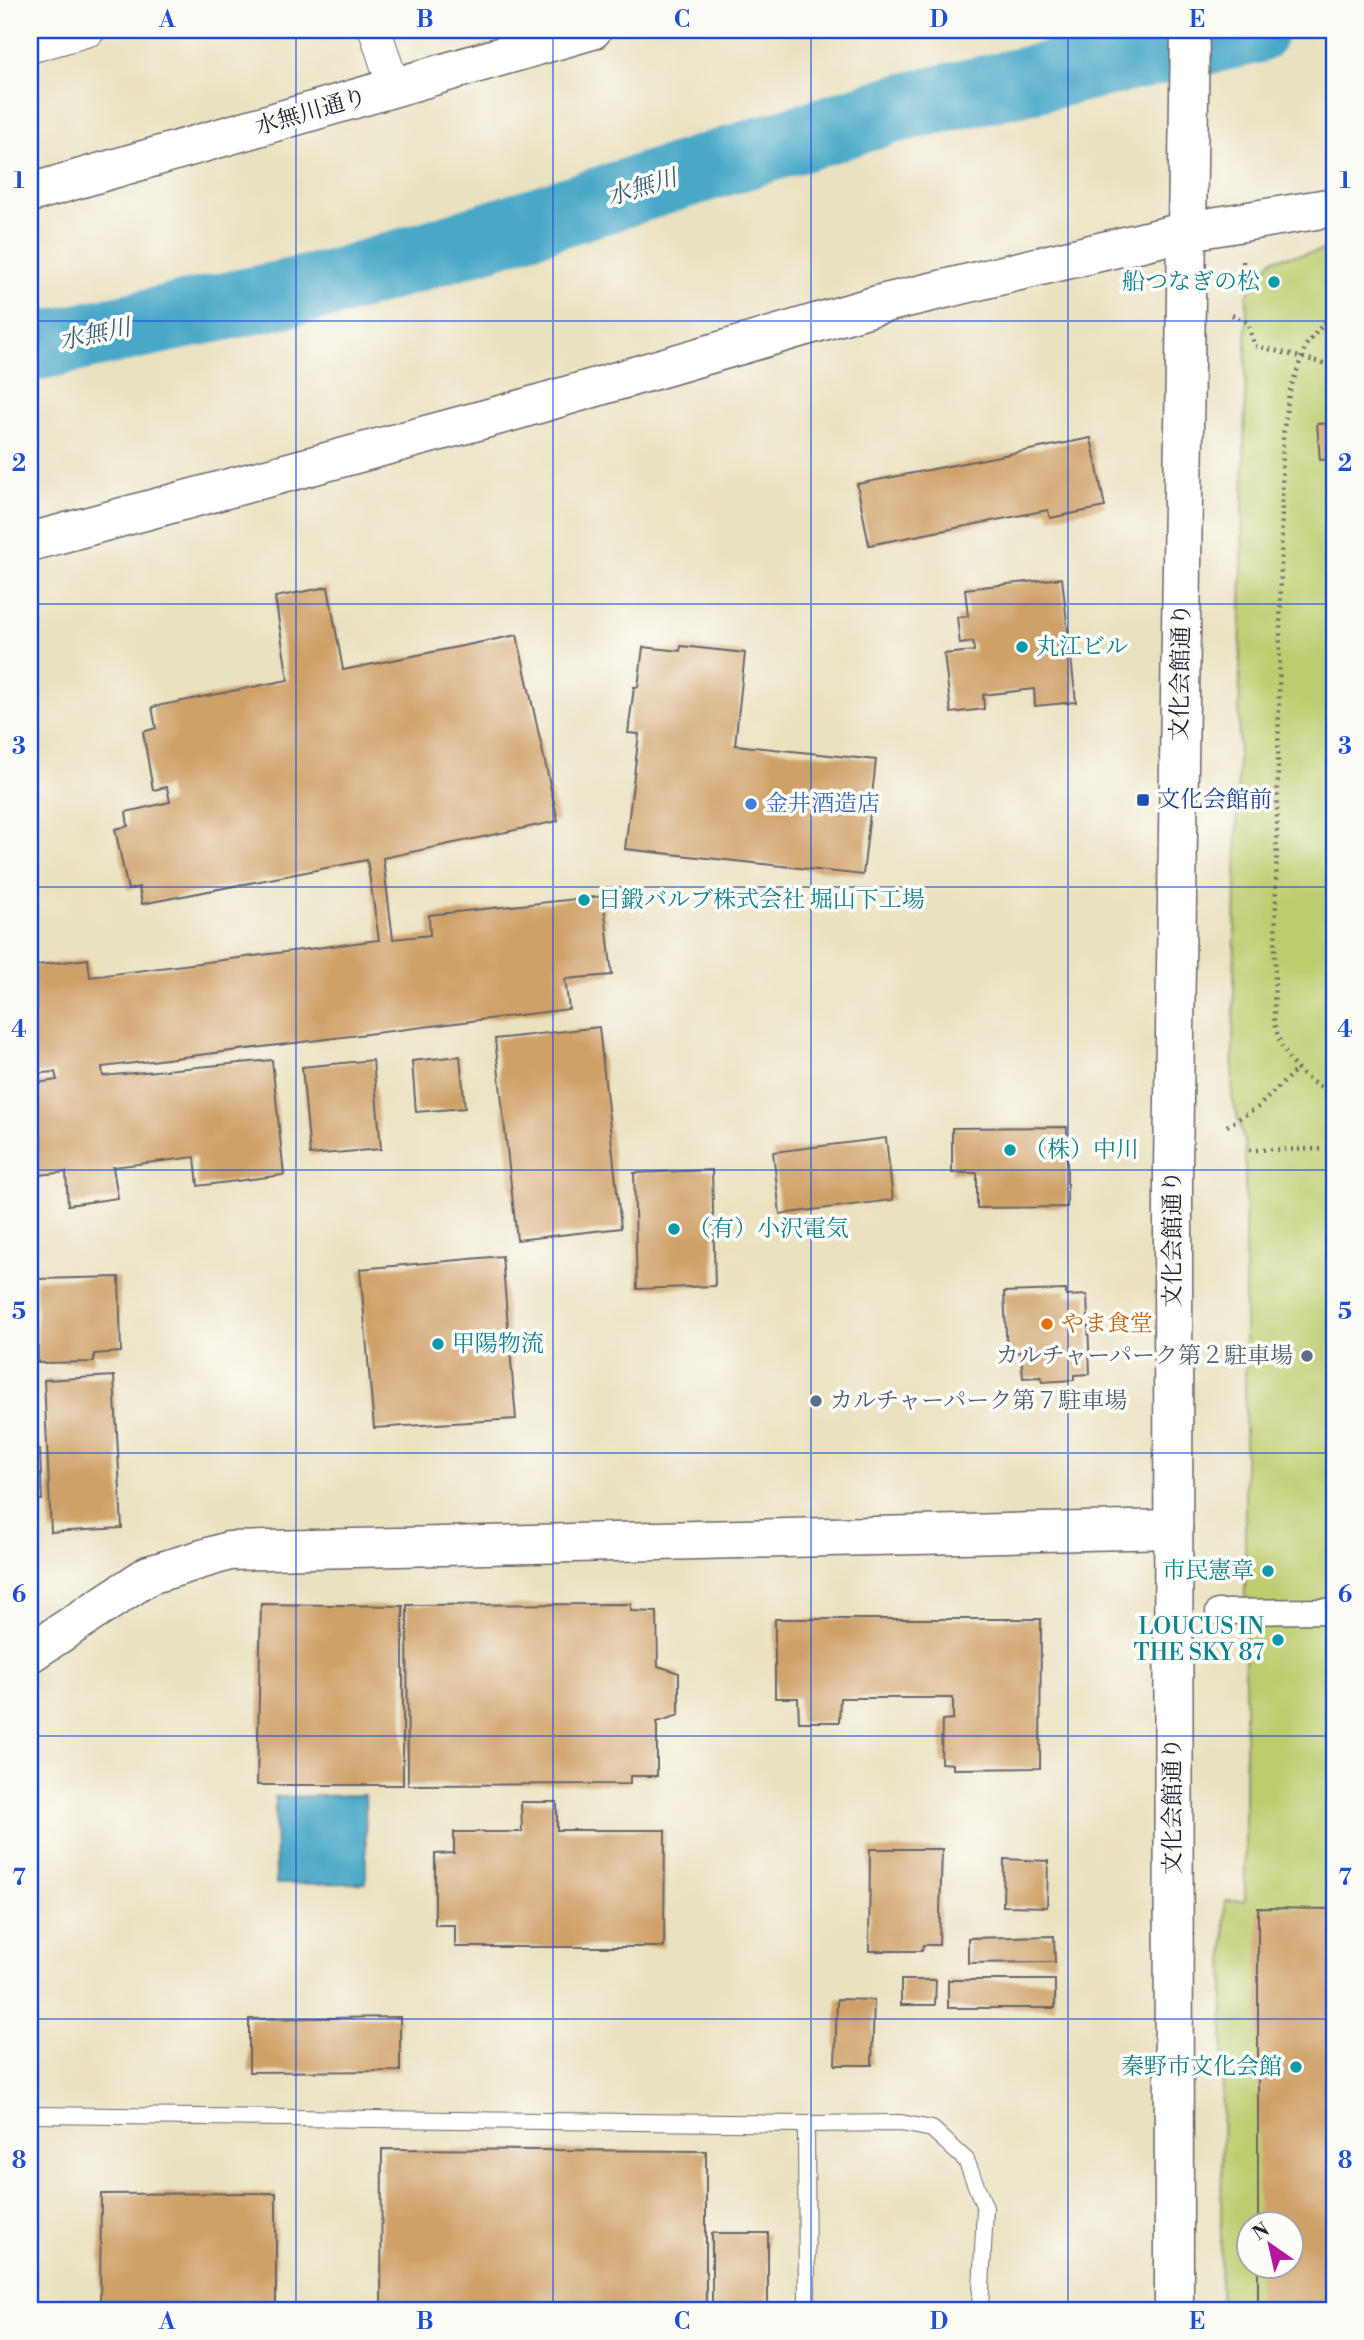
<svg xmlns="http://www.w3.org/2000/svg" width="1364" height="2340" font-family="'Libre Bodoni','Noto Serif JP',serif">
	<rect width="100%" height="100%" fill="#fdfcf7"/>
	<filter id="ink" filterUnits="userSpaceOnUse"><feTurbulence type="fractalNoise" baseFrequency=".0143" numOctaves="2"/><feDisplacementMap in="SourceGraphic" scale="14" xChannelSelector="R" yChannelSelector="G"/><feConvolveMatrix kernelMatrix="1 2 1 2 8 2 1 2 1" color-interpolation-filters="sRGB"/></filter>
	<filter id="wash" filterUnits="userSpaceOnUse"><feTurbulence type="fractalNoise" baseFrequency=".00686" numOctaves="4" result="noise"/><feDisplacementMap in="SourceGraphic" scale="28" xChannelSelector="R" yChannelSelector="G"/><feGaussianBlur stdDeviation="1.57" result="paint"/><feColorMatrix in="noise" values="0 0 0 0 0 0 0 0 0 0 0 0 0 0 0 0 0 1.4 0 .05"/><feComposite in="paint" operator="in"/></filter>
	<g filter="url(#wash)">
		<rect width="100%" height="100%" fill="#eae1c0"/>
		<path fill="#bdcc6e" stroke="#707754" stroke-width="2" fill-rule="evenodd" d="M1334 249V2310H1220L1225 1901H1245V1145L1232 1097 1247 295 1273 259ZM1248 2224H1290V2266H1248Z"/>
		<polygon fill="#48a8c7" stroke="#356581" stroke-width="2" points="365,1795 366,1883 276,1884 275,1797"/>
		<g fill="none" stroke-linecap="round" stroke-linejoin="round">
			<polyline stroke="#48a8c7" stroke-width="68" points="30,348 340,282 891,110 1255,30"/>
		</g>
		<g id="blocks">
			<g fill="#cfa067">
				<polygon points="1334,423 1334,459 1320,460 1317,424"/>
				<polygon points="1091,438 1105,507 1050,518 1048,510 869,545 857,484"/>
				<polygon points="1062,578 1076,702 1035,706 1034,689 983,695 984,709 951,713 944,654 974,651 973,642 960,644 957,617 968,616 965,589"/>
				<polygon points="328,587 343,670 517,635 558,821 383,858 393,939 430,935 429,915 603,896 612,975 565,979 569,1009 102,1067 103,1076 272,1060 284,1175 198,1186 195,1157 113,1167 118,1198 68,1205 66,1172 30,1176 30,1084 57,1080 55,1072 30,1074 30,966 88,959 90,977 379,940 367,860 142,904 139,887 128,890 115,829 128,826 126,812 170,802 167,787 153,790 143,732 156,728 152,707 288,680 275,597"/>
				<polygon points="681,646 745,653 735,745 876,760 863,875 625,849 639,734 628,733 634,687 638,687 643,647 680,651"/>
				<polygon points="599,1027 621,1228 517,1240 495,1039"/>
				<polygon points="460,1056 465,1108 416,1112 412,1061"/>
				<polygon points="373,1060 381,1149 310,1155 302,1067"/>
				<polygon points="1067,1127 1067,1207 977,1208 977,1173 952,1173 952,1128"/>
				<polygon points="886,1138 893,1200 780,1214 773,1152"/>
				<polygon points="712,1170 715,1286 637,1289 634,1173"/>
				<polygon points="502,1256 516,1419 374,1428 360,1269"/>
				<polygon points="119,1277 121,1352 94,1354 94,1362 38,1363 36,1279"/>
				<polygon points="1066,1290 1066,1296 1087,1295 1090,1374 1074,1375 1074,1380 1042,1382 1041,1377 1023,1378 1021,1352 1007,1353 1004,1292"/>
				<polygon points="114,1376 122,1528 51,1532 44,1380"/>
				<polygon points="30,1449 40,1449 42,1500 30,1500"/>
				<polygon points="261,1604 403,1606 403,1785 257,1785"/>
				<polygon points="631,1604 631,1611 657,1612 658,1666 679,1673 679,1715 657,1722 657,1776 630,1776 630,1784 408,1785 407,1605"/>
				<polygon points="775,1619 1041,1619 1040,1768 953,1769 953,1764 941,1763 942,1720 953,1719 953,1698 840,1698 839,1722 799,1722 798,1698 775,1698"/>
				<polygon points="521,1802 557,1802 557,1830 665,1830 664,1947 455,1947 455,1925 435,1925 435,1854 454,1853 454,1832 522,1832"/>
				<polygon points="870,1849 942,1849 939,1945 923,1945 922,1951 869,1951"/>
				<polygon points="1004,1859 1048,1861 1047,1907 1003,1906"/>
				<polygon points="1258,1908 1334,1909 1334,2310 1258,2310 1258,2266 1290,2266 1290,2224 1258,2224"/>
				<polygon points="1054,1936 1055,1962 968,1963 968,1938"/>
				<polygon points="901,1980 936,1980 935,2005 901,2005"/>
				<rect x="948" y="1980" width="107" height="28"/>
				<polygon points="837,1999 874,2000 872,2065 835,2065"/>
				<polygon points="400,2017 400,2071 249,2072 249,2019"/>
				<polygon points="382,2149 706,2151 706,2310 381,2310"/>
				<polygon points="276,2193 276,2310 100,2310 101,2194"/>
				<rect x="712" y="2233" width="56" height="77"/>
			</g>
		</g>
	</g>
	<g filter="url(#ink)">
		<use href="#blocks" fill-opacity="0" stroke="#68656a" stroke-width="2"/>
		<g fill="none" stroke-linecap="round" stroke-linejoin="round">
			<defs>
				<g id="service">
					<polyline points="30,2115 806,2124 901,2123 932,2129 966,2160 985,2208 980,2310"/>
					<polyline points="806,2124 807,2310"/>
				</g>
				<polyline id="pedestrian" points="1218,1612 1334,1611"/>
				<g id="minor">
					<polyline points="375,30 394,88"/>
					<polyline points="30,47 89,30"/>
				</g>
				<g id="tertiary">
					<polyline points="30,193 592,30"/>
					<polyline points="30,542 511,412 881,304 1188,231 1334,207"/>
					<polyline points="30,1653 149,1575 229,1551 1173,1529"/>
					<polyline points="1174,2310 1173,1167 1190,30"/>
				</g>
			</defs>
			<use href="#service" stroke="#68656a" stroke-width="18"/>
			<use href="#pedestrian" stroke="#68656a" stroke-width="27"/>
			<use href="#minor" stroke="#68656a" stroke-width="34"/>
			<use href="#tertiary" stroke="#68656a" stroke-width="41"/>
			<g stroke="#68656a" stroke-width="4.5" stroke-dasharray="2 5" stroke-linecap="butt">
				<polyline points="1243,261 1244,274"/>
				<path d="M1334 311 1306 345 1289 393 1283 435 1274 1022C1282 1056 1299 1081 1334 1092"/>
				<polyline points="1232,315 1247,322 1255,346 1269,349"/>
				<polyline points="1315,361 1332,366 1334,398"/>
				<polyline points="1227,1126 1258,1107 1296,1070"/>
				<polyline points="1249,1150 1334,1149"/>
			</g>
			<use href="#service" stroke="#fff" stroke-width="16"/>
			<use href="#pedestrian" stroke="#fff" stroke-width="24"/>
			<use href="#minor" stroke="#fff" stroke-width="32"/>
			<use href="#tertiary" stroke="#fff" stroke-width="38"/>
			<polyline stroke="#68656a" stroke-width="4.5" stroke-dasharray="2 5" stroke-linecap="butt" points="1269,349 1315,361"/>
		</g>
	</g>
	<path fill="none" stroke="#1d4ed8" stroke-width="2" stroke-opacity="0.55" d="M296 30V2310M553 30V2310M811 30V2310M1068 30V2310M30 321H1334M30 604H1334M30 887H1334M30 1170H1334M30 1453H1334M30 1736H1334M30 2019H1334"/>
	<g fill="#0f9aa8" stroke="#fdfcf7" stroke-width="2.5">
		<circle cx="1274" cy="282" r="7"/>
		<circle cx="1022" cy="647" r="7"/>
		<circle cx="584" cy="900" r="7"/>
		<circle cx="1010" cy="1150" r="7"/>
		<circle cx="674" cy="1229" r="7"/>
		<circle cx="438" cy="1344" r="7"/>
		<circle cx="1268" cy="1571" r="7"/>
		<circle cx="1278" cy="1640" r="7"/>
		<circle cx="1296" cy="2067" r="7"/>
	</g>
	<rect fill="#1a4fb4" stroke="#fdfcf7" stroke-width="2.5" x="1136" y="793" width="14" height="14" rx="3.5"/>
	<circle fill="#3f7fe0" stroke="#fdfcf7" stroke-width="2.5" cx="751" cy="804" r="7"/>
	<circle fill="#e8710a" stroke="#fdfcf7" stroke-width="2.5" cx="1047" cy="1324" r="7"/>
	<g fill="#5c6f8a" stroke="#fdfcf7" stroke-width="2.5">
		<circle cx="1307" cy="1356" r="7"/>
		<circle cx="816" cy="1401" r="7"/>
	</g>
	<g text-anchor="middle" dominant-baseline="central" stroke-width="7" stroke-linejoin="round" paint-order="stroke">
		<g font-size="23" fill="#22223b" stroke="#fdfcf7">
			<text transform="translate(311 112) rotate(-16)">水無川通り</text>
			<text transform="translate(1181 672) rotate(-89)">文化会館通り</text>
			<text transform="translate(1173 1239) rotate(-90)">文化会館通り</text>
			<text transform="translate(1173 1806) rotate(-90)">文化会館通り</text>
		</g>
		<g font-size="23" fill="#0d838f" stroke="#fdfcf7" text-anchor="start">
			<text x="1260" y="282" text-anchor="end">船つなぎの松</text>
			<text x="1036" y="647">丸江ビル</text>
			<text x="598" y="900">日鍛バルブ株式会社 堀山下工場</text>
			<text x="1024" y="1150">（株）中川</text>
			<text x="688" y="1229">（有）小沢電気</text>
			<text x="452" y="1344">甲陽物流</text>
			<text x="1254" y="1571" text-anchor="end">市民憲章</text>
			<text x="1264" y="1627" text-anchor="end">LOUCUS IN<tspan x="1264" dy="26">THE SKY 87</tspan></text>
			<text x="1282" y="2067" text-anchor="end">秦野市文化会館</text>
		</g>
		<g font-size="23" fill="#164399" stroke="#fdfcf7" text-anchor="start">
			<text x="1157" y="800">文化会館前</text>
		</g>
		<g font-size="23" fill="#366cbe" stroke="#fdfcf7" text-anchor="start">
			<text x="765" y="804">金井酒造店</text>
		</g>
		<g font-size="23" fill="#c56008" stroke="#fdfcf7" text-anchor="start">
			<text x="1061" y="1324">やま食堂</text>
		</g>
		<g font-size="23" fill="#4e5e75" stroke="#fdfcf7" text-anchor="end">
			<text x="1293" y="1356">カルチャーパーク第２駐車場</text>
			<text x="830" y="1401" text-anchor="start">カルチャーパーク第７駐車場</text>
		</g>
		<g font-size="24" font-style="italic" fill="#335e7a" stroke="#fdfcf7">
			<text transform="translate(642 188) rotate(-17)">水無川</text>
			<text transform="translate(95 335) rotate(-12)">水無川</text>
		</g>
	</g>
	<rect width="1364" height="2340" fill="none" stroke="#fdfcf7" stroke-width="77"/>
	<g transform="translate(1270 2245) rotate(326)"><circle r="33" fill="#fdfcf7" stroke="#a5a5ac" stroke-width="2"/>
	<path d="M0-5L12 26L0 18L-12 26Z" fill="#b5179e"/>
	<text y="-10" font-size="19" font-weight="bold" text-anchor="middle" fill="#22223b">N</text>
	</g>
	<rect x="38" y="38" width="1288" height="2264" fill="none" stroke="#1d4ed8" stroke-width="2.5"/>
	<g font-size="23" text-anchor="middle" font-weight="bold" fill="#1d4ed8">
		<text x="167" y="27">A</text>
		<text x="425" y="27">B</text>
		<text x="682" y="27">C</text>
		<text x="939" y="27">D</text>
		<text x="1197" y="27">E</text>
		<text x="19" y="188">1</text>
		<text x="1345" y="188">1</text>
		<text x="19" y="471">2</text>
		<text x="1345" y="471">2</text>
		<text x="19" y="754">3</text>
		<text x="1345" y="754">3</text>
		<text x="19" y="1037">4</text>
		<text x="1345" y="1037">4</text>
		<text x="19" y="1319">5</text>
		<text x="1345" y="1319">5</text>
		<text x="19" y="1602">6</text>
		<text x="1345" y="1602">6</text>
		<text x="19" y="1885">7</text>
		<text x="1345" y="1885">7</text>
		<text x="19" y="2168">8</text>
		<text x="1345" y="2168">8</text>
		<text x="167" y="2329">A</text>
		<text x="425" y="2329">B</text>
		<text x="682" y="2329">C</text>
		<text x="939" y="2329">D</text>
		<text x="1197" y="2329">E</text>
	</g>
</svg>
